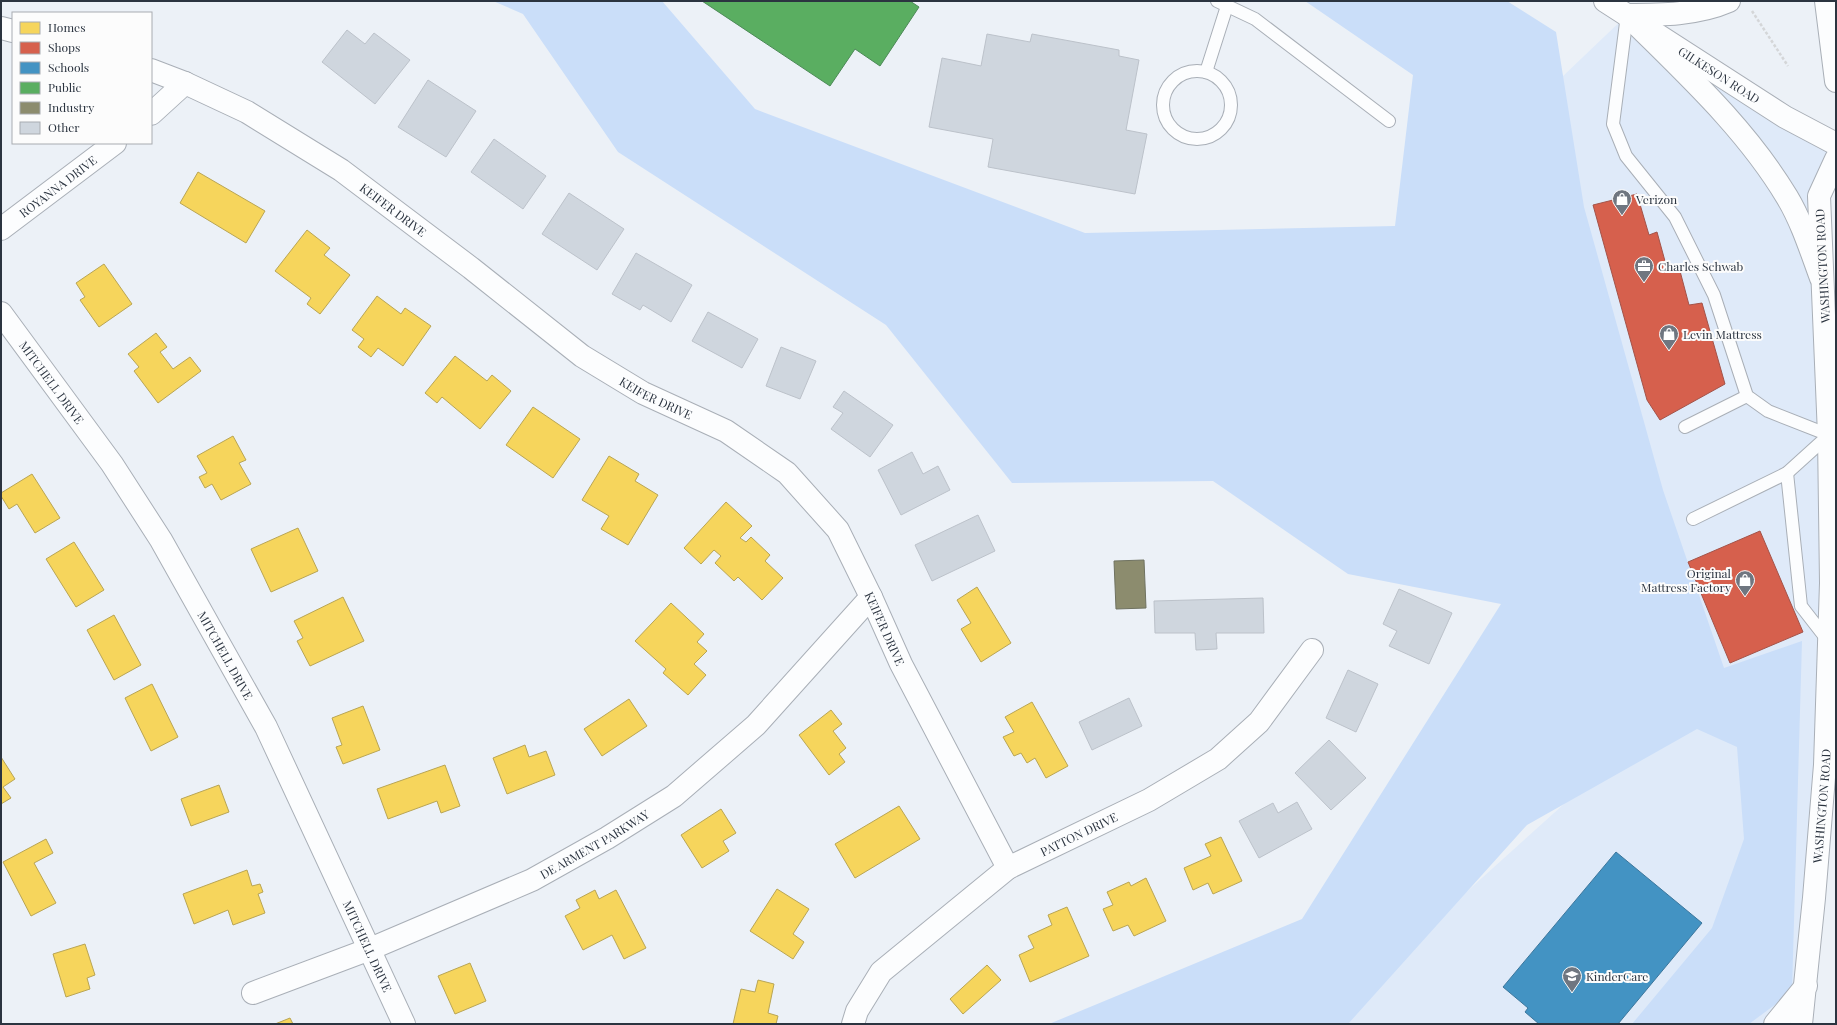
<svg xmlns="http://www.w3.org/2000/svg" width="1837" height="1025" font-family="'Playfair Display',serif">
	<rect width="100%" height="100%" fill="#ecf1f7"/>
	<polygon fill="#dfeaf9" points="1627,15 1836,144 1819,196 1831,583 1800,1024 1320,1024 1686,694 1540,98"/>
	<polygon fill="#cadef9" points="493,1 662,1 755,109 1085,233 1395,226 1413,75 1305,1 1507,1 1556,32 1584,207 1663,490 1724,668 1802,641 1792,992 1749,1024 1632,1024 1712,928 1744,839 1737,747 1697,729 1527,825 1348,1024 1049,1024 1302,919 1501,604 1348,574 1213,481 1012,483 886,325 618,152 523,14"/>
	<g fill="#f6d55c" stroke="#b9a554">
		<polygon points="198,172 265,211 246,243 180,203"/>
		<polygon points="307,230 330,248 324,255 350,275 320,314 307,304 311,298 275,271"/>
		<polygon points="104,264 132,304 99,327 80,300 85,297 76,283"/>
		<polygon points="377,296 401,314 405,308 431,326 403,366 378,348 371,357 358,347 364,339 352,330"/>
		<polygon points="156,333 167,347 160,352 173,369 190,357 201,371 158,403 134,371 139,367 128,354"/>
		<polygon points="455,356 487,381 492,375 511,391 480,429 442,397 437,403 425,393"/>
		<polygon points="533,407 580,439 553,478 506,445"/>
		<polygon points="233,436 246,460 239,463 251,484 221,500 212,484 205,488 199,477 207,473 197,456"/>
		<polygon points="609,456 639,474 635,481 658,495 628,545 601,529 609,516 582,500"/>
		<polygon points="32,474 60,518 35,533 17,504 9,509 1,496 1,493"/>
		<polygon points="726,502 752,526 740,538 746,542 751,537 770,555 765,561 783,578 762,600 738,577 734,581 715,563 721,556 714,550 701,564 684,548"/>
		<polygon points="298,528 318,571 271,592 251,549"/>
		<polygon points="74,542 104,590 76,607 46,559"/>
		<polygon points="977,587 1011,643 981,662 961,629 971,623 957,600"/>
		<polygon points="343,597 364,641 310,666 297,641 303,638 294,621"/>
		<polygon points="671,603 704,634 697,642 707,651 694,664 706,675 688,695 663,673 666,669 635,641"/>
		<polygon points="114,615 141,665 114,680 87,630"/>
		<polygon points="152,684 178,737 151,751 125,698"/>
		<polygon points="629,699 647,726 602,756 584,729"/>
		<polygon points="1032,702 1068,766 1046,778 1035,758 1027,763 1021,753 1014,756 1003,737 1014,732 1005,717"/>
		<polygon points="363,706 380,750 343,764 336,747 342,745 332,718"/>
		<polygon points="831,710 842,724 833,731 846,748 839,754 845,762 829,775 799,735"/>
		<polygon points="525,745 529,757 546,751 555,775 507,794 493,758"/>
		<polygon points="1,757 15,779 3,787 11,798 1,804"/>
		<polygon points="445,765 460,806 441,813 437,801 388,819 377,789"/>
		<polygon points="219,785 229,812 191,826 181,799"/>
		<polygon points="899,806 920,839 855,878 835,844"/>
		<polygon points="721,809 736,833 723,841 729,851 702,868 681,835"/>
		<polygon points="1221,837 1242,881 1213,894 1208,883 1193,890 1184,868 1211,856 1205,844"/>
		<polygon points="46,839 53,853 34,863 56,903 31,916 3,862"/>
		<polygon points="247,870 252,886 260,884 263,892 258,894 265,913 233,925 228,910 194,924 183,894"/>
		<polygon points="1146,878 1166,921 1134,936 1128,925 1113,931 1103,909 1113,905 1107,892 1129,882 1131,886"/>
		<polygon points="777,889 809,909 793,934 804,942 793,959 750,931"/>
		<polygon points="595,890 599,899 616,890 646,948 624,959 612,935 583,950 565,916 580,908 576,900"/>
		<polygon points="1067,907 1089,956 1030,982 1019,955 1034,948 1028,936 1052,925 1048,915"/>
		<polygon points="85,944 95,975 87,978 90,989 66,997 53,954"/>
		<polygon points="470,963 486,1001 455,1014 438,976"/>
		<polygon points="987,965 1001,980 963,1014 950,999"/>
		<polygon points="758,980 774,984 768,1013 778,1016 776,1024 733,1024 741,989 755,992"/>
		<polygon points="290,1018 293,1024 275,1024"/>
	</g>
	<g fill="#d6604d" stroke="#a35349">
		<polygon points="1637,194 1649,235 1657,232 1668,272 1680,271 1689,305 1702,303 1725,384 1660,420 1647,400 1593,205"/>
		<polygon points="1760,531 1803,632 1730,663 1688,562"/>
	</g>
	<polygon fill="#4393c3" stroke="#3c769c" points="1616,852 1702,923 1618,1024 1539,1024 1525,1012 1528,1008 1503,987"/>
	<polygon fill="#5aae61" stroke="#4c8957" points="702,1 910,1 919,7 880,66 855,49 830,86"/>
	<polygon fill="#8c8c6e" stroke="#6f7260" points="1144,560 1146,608 1116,609 1114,561"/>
	<g fill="#cfd6de" stroke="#bcc2ca">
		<polygon points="347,30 365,44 374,33 410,60 375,104 322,62"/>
		<polygon points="987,34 1030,42 1032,34 1119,50 1119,56 1139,60 1126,130 1147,134 1135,194 988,167 993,139 929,127 942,58 981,66"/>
		<polygon points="428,80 476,111 446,157 398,127"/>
		<polygon points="494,139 546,176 523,209 471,172"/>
		<polygon points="569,193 624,229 597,270 542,234"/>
		<polygon points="636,253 692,285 671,322 643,305 640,310 612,294"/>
		<polygon points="708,312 758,339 742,368 692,341"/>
		<polygon points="781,347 816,361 800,399 766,386"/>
		<polygon points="844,391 893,425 870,457 831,429 843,413 833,407"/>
		<polygon points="912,452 923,474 938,466 950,490 901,515 878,470"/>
		<polygon points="978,515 995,551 932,581 915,545"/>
		<polygon points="1399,589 1452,613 1429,664 1389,646 1397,631 1383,624"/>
		<polygon points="1263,598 1264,633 1216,633 1217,649 1196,650 1195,633 1155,633 1154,601"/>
		<polygon points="1348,670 1378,684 1356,732 1326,718"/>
		<polygon points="1129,698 1142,726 1092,750 1079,722"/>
		<polygon points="1329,740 1366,778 1331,810 1295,773"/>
		<polygon points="1297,802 1312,829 1259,858 1239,821 1273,803 1278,813"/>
	</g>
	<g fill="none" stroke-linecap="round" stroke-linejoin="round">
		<defs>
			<g id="service">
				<polyline points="1217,1 1255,19 1389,121"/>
				<polyline points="1627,15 1613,124 1626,156 1675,217 1714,295 1747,396 1768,411 1829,435 1787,473 1693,519"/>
				<circle cx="1197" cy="105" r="34"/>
				<polyline points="1206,72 1227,6"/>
				<polyline points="1685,427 1747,396"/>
				<polyline points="1787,473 1801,606 1829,642"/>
			</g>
			<g id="minor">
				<polyline points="1,28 13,31"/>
				<path id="s1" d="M151 70 185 83 247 112 341 170 471 268 582 356 643 393 726 431 787 473 838 530 871 597 901 664 1008 868"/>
				<polyline points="151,114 185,83"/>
				<path id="s2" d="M1 229 115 143"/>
				<path id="s3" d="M1 313 112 464 161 540 266 727 404 1024"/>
				<path id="s4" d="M253 993 370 949 532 880 607 838 674 796 756 725 871 597"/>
				<path id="s5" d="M853 1024 857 1011 881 972 1008 868 1149 800 1218 759 1259 722 1312 650"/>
				<polyline points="1775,1024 1806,986"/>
			</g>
			<g id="tertiary">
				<path id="s6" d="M1605 1 1785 117 1836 144"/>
				<path d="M1627 15C1684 72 1745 127 1787 197 1802 222 1811 251 1821 278"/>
				<path d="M1627 15C1661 15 1697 15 1729 1"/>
			</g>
			<g id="primary">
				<polyline points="1826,1 1836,81"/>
				<path id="s7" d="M1801 1024 1814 898 1825 765 1831 583 1829 435 1819 196 1836 159"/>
			</g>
		</defs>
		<use href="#service" stroke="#a9afb7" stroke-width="14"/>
		<use href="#minor" stroke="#a9afb7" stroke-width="24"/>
		<use href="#tertiary" stroke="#a9afb7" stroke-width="24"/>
		<use href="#primary" stroke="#a9afb7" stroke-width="24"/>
		<polyline stroke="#d4d6d8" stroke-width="2.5" stroke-dasharray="3 2" stroke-linecap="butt" points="1752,11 1788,66"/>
		<use href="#service" stroke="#fcfdfe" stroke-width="12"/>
		<use href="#minor" stroke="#fcfdfe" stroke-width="22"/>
		<use href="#tertiary" stroke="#fcfdfe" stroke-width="22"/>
		<use href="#primary" stroke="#fcfdfe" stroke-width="22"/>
	</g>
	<defs>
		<symbol id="shop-pin" viewBox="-11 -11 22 30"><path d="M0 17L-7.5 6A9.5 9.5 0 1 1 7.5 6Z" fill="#6f7680" stroke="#fcfcfc"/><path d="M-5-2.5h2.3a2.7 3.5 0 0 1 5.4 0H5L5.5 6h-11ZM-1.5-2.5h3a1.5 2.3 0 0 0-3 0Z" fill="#fff"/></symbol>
		<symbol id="office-pin" viewBox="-11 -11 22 30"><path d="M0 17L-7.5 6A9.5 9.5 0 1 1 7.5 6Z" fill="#6f7680" stroke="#fcfcfc"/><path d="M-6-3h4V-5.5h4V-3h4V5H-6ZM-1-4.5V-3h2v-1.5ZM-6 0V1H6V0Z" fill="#fff"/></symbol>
		<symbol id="school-pin" viewBox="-11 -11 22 30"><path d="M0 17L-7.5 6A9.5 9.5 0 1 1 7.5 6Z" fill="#6f7680" stroke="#fcfcfc"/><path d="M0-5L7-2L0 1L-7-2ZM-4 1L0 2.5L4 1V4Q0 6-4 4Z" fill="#fff"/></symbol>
	</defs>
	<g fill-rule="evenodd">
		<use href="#shop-pin" x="1611" y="188" width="22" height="30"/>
		<use href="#office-pin" x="1633" y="255" width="22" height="30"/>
		<use href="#shop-pin" x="1658" y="323" width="22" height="30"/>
		<use href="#shop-pin" x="1734" y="569" width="22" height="30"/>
		<use href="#school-pin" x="1561" y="965" width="22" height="30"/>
	</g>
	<g text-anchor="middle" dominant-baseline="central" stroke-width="4" stroke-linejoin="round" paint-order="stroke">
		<g font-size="12" fill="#2b3440" stroke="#fcfcfc">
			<text stroke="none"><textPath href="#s6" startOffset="136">GILKESON ROAD</textPath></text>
			<text stroke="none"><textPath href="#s2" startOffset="71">ROYANNA DRIVE</textPath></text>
			<text stroke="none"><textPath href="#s1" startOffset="281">KEIFER DRIVE</textPath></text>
			<text transform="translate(1822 266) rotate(-93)">WASHINGTON ROAD</text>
			<text stroke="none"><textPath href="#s3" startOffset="86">MITCHELL DRIVE</textPath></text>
			<text stroke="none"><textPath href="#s1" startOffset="605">KEIFER DRIVE</textPath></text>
			<text stroke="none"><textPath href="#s1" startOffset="942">KEIFER DRIVE</textPath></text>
			<text stroke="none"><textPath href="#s3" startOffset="410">MITCHELL DRIVE</textPath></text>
			<text stroke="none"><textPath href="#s7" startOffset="219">WASHINGTON ROAD</textPath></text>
			<text stroke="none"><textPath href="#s5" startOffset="302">PATTON DRIVE</textPath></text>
			<text stroke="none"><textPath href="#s4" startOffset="373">DE ARMENT PARKWAY</textPath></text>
			<text stroke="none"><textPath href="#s3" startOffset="734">MITCHELL DRIVE</textPath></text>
		</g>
		<g font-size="12" fill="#2b3440" stroke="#fcfcfc" text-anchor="start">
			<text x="1636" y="199">Verizon</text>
			<text x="1658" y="266">Charles Schwab</text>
			<text x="1683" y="334">Levin Mattress</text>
			<text x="1731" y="573" text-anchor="end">Original<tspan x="1731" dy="14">Mattress Factory</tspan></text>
			<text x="1586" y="976">KinderCare</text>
		</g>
	</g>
	<rect width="1837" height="1025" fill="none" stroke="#2b3440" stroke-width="4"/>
	<rect x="12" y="12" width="140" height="132" fill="#fcfcfc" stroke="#a8acb1"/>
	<rect x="20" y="22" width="20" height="12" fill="#f6d55c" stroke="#a8acb1"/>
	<text x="48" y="32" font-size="12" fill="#2b3440">Homes</text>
	<rect x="20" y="42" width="20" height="12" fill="#d6604d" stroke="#a8acb1"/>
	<text x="48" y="52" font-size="12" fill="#2b3440">Shops</text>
	<rect x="20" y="62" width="20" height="12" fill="#4393c3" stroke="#a8acb1"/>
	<text x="48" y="72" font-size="12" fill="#2b3440">Schools</text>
	<rect x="20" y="82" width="20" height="12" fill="#5aae61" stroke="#a8acb1"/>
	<text x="48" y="92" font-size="12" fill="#2b3440">Public</text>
	<rect x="20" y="102" width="20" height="12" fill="#8c8c6e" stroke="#a8acb1"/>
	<text x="48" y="112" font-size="12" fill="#2b3440">Industry</text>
	<rect x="20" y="122" width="20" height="12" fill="#cfd6de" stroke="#a8acb1"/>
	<text x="48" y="132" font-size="12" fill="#2b3440">Other</text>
</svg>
